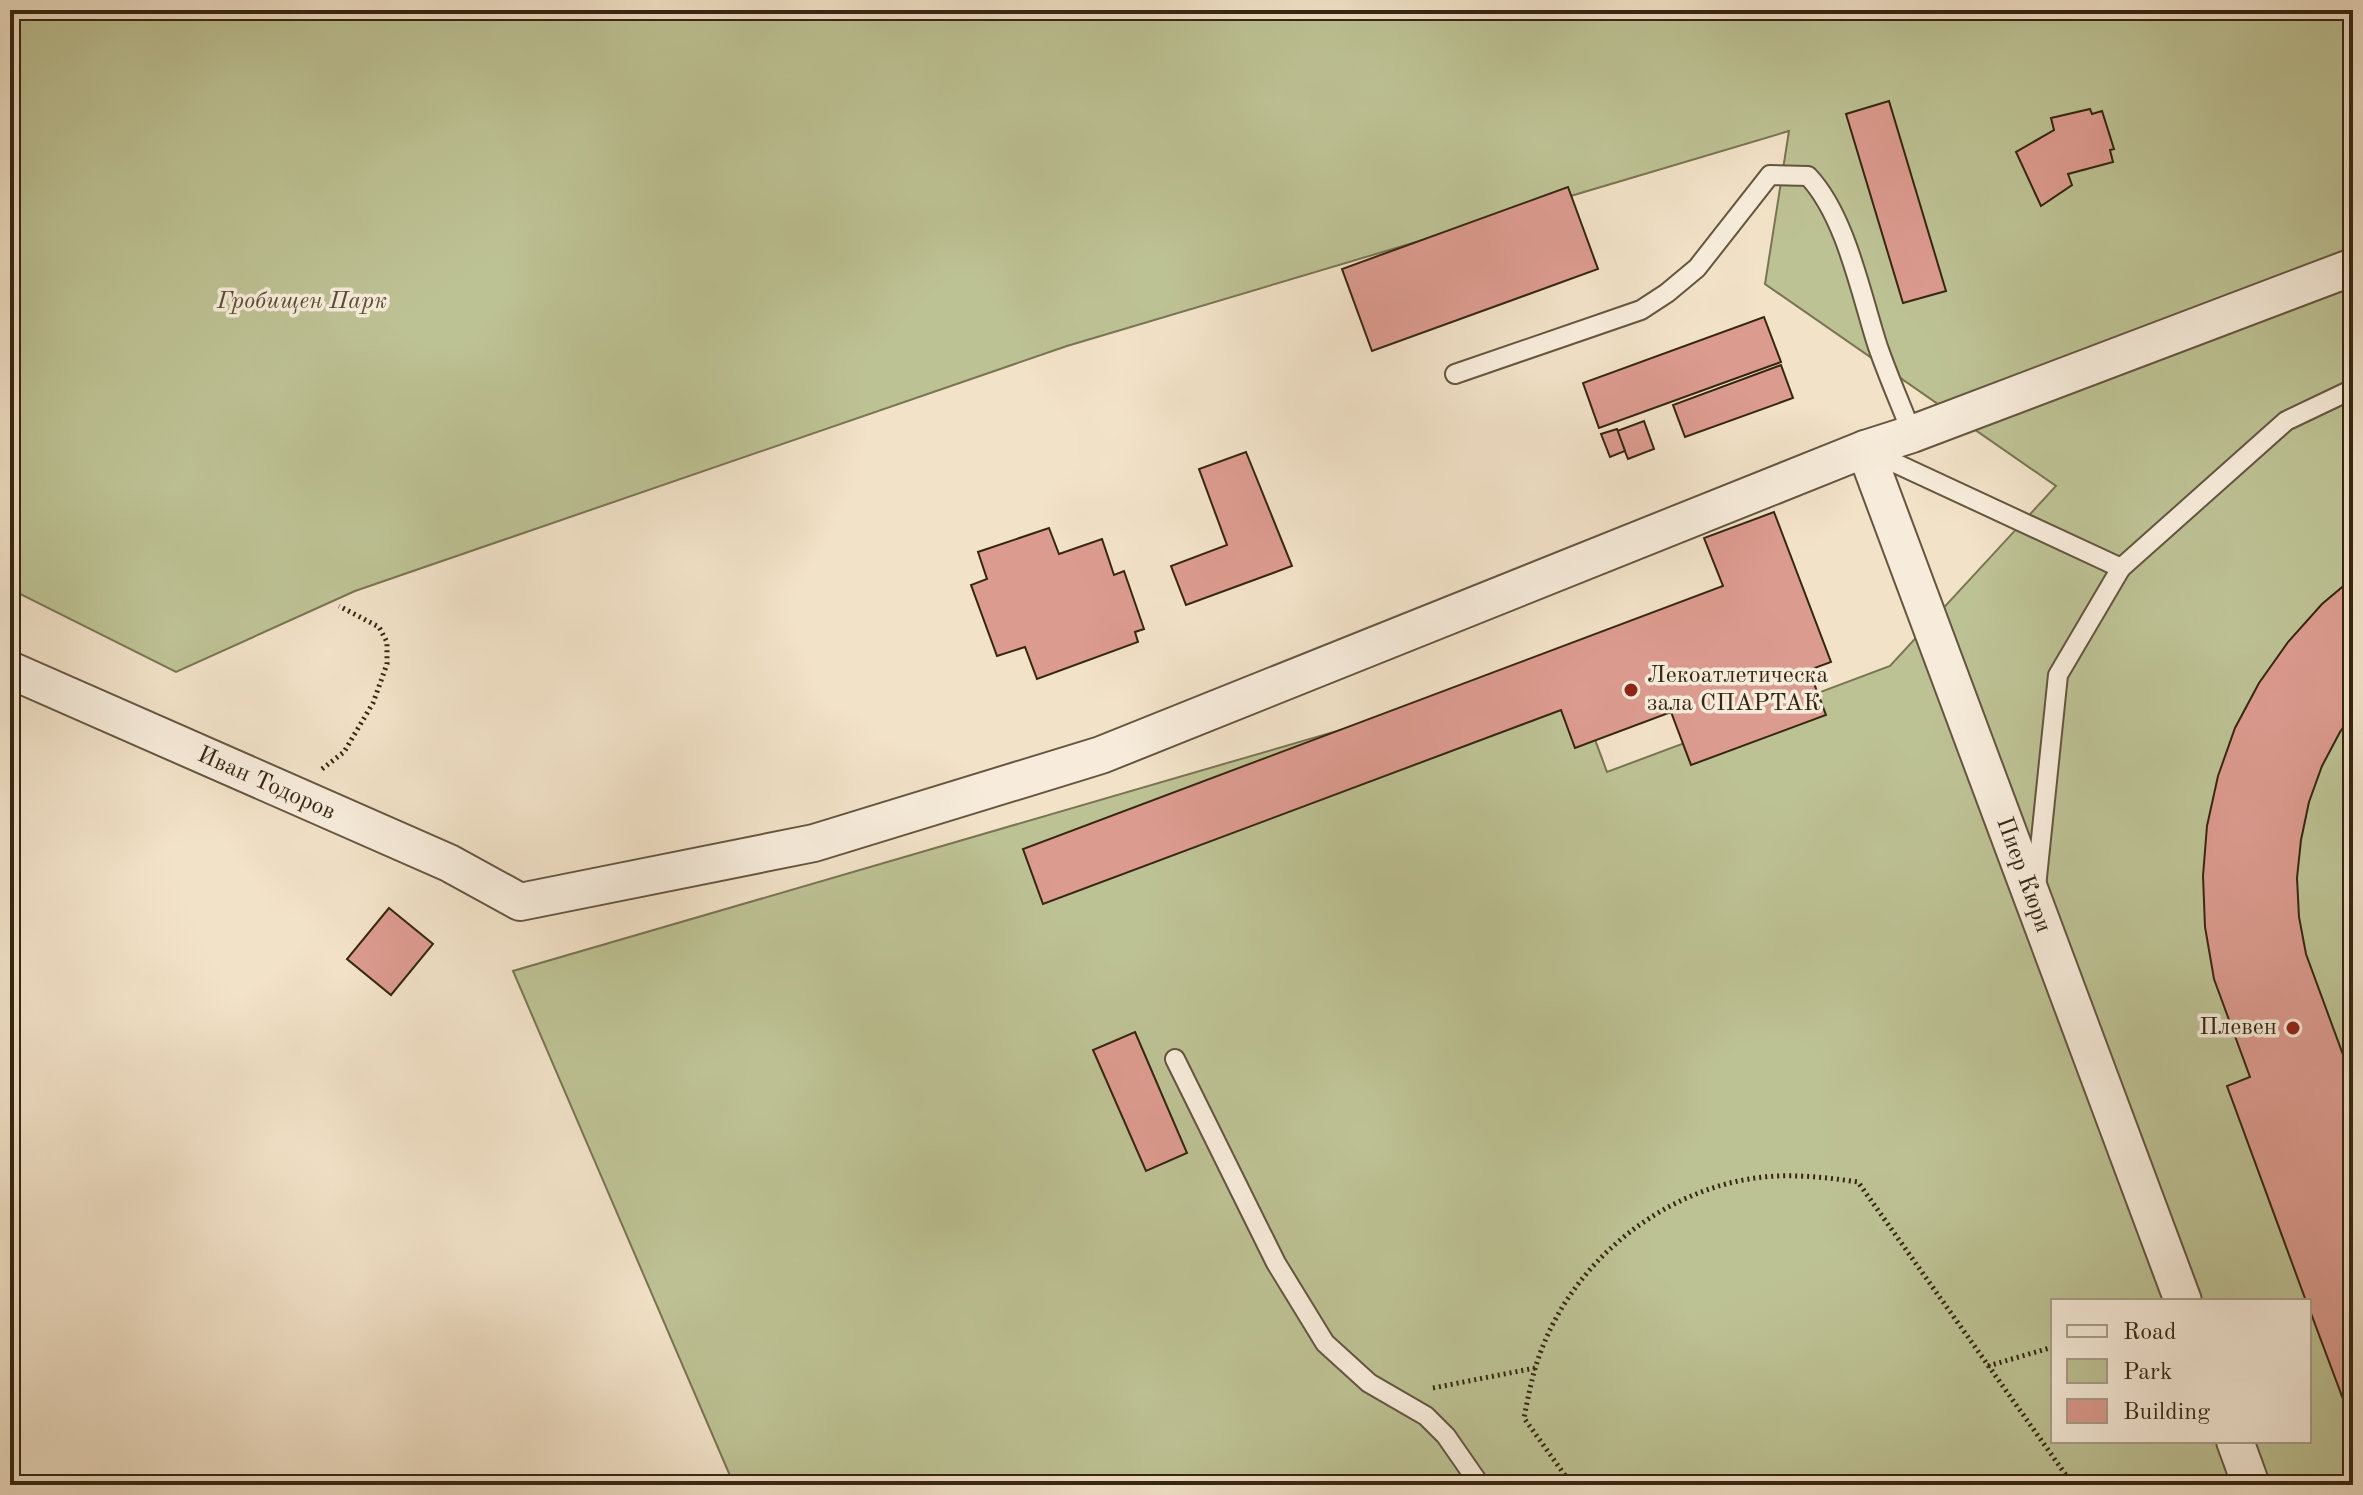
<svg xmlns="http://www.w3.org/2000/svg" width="2363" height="1495" font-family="'Old Standard TT',serif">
	<rect width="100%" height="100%" fill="#f2e2c8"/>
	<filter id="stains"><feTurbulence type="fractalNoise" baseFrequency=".0025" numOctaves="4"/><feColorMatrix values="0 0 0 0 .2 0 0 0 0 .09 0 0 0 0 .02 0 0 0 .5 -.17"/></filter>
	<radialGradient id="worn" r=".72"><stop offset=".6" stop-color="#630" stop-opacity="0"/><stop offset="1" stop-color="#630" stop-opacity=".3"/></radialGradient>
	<path fill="#bdc294" stroke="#797452" stroke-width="2" fill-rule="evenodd" d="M10 10H2353V1485H734L513 971 1567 664 1607 772 1890 666 2056 486 1765 284 1789 131 1067 346 355 591 176 672 10 589ZM2053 1301H2309V1441H2053Z"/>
	<g fill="#dc9b8f" stroke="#352611" stroke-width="2">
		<polygon points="1889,101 1946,291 1903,303 1846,114"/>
		<polygon points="2090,109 2092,114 2102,111 2114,149 2110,150 2113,162 2068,174 2072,185 2041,206 2016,152 2054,130 2051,118"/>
		<polygon points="1568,187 1598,269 1372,351 1342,269"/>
		<polygon points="1764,317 1781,362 1599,428 1583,383"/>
		<polygon points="1781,365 1793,398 1685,437 1673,405"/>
		<polygon points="1644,421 1654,449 1628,459 1617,431"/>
		<polygon points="1617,429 1625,451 1610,457 1601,434"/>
		<polygon points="1246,452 1292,566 1186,605 1171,566 1227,545 1199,469"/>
		<polygon points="1774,512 1831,662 1809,670 1826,715 1691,765 1671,712 1575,748 1561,710 1043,904 1023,849 1723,586 1704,538"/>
		<polygon points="1049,528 1059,554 1102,539 1114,575 1124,571 1144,629 1135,632 1138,642 1037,679 1025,647 997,656 971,585 987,579 978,552"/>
		<polygon points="2353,578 2353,713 2340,732 2322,766 2309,802 2301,840 2297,878 2299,917 2306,954 2353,1082 2353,1396 2343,1399 2309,1308 2309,1301 2306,1301 2227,1086 2250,1077 2214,979 2205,927 2203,876 2207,826 2218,776 2235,728 2259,683 2288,642 2322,604"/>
		<polygon points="389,908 433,944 391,995 347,959"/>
		<polygon points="1135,1032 1187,1153 1146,1171 1093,1050"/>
	</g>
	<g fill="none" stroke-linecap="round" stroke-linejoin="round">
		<defs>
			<g id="service">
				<path d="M1455 374 1641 310 1667 293 1697 268 1770 175 1808 176C1846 216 1861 295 1878 347 1888 376 1901 405 1912 434"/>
				<polyline points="1867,450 2121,568 2286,421 2353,389"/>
				<polyline points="2036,887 2058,675 2121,568"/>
				<polyline points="1175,1059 1276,1263 1325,1343 1369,1383 1426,1416 1446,1436 1480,1485"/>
			</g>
			<g id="minor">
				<polyline points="1865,449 2183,1301"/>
				<polyline points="10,670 449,863 520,902 814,843 1101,755 1865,449 1912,434 2353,267"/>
				<polyline points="2235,1441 2251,1485"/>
			</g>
		</defs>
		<use href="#service" stroke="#64553f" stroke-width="22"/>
		<use href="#minor" stroke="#64553f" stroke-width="40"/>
		<g stroke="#352611" stroke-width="5" stroke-dasharray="2 4" stroke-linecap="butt">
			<polyline points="322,769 344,752 373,703 387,664 387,642 379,627 339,606"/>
			<polyline points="1988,1366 2053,1347"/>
			<polyline points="1433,1388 1535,1368"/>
			<path d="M1572 1485 1524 1418C1529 1392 1534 1366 1545 1341 1583 1250 1678 1180 1778 1176 1805 1175 1831 1178 1858 1182L2073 1485"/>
		</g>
		<use href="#service" stroke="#f7ecdb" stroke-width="18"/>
		<use href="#minor" stroke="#f7ecdb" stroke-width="36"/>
	</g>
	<g fill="#8f2418" stroke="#f7ecdb" stroke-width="3">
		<circle cx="1631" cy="690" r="8"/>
		<circle cx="2293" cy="1028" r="8"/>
	</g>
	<g text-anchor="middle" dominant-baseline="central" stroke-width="7" stroke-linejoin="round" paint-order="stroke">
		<g font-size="24" font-style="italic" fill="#574d32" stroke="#f7ecdb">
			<text x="302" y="302">Гробищен Парк</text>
		</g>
		<g font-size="24" fill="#352611" stroke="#f7ecdb" text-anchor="start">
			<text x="1647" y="676">Лекоатлетическа<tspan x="1647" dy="28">зала СПАРТАК</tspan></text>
			<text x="2277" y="1028" text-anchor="end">Плевен</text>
		</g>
		<g font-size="24" fill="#352611" stroke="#f7ecdb">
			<text transform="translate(266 784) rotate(24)">Иван Тодоров</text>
			<text transform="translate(2023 875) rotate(70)">Пиер Кюри</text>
		</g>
	</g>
	<rect width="2363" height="1495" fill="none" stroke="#f2e2c8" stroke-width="40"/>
	<rect x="12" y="12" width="2339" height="1471" fill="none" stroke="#352611" stroke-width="4"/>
	<rect x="20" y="20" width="2323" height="1455" fill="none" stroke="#352611" stroke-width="2"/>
	<rect x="2051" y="1299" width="260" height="144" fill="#f7ecdb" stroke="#a99d8a" stroke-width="2"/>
	<rect x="2067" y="1325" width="40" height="12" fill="#f7ecdb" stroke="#a99d8a" stroke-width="2"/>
	<text x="2123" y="1339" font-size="24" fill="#352611">Road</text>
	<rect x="2067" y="1359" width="40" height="24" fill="#bdc294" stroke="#a99d8a" stroke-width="2"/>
	<text x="2123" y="1379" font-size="24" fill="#352611">Park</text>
	<rect x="2067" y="1399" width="40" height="24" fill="#dc9b8f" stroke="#a99d8a" stroke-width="2"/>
	<text x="2123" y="1419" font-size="24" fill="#352611">Building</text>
	<rect width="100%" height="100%" filter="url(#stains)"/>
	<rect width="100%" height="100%" fill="url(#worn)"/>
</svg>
